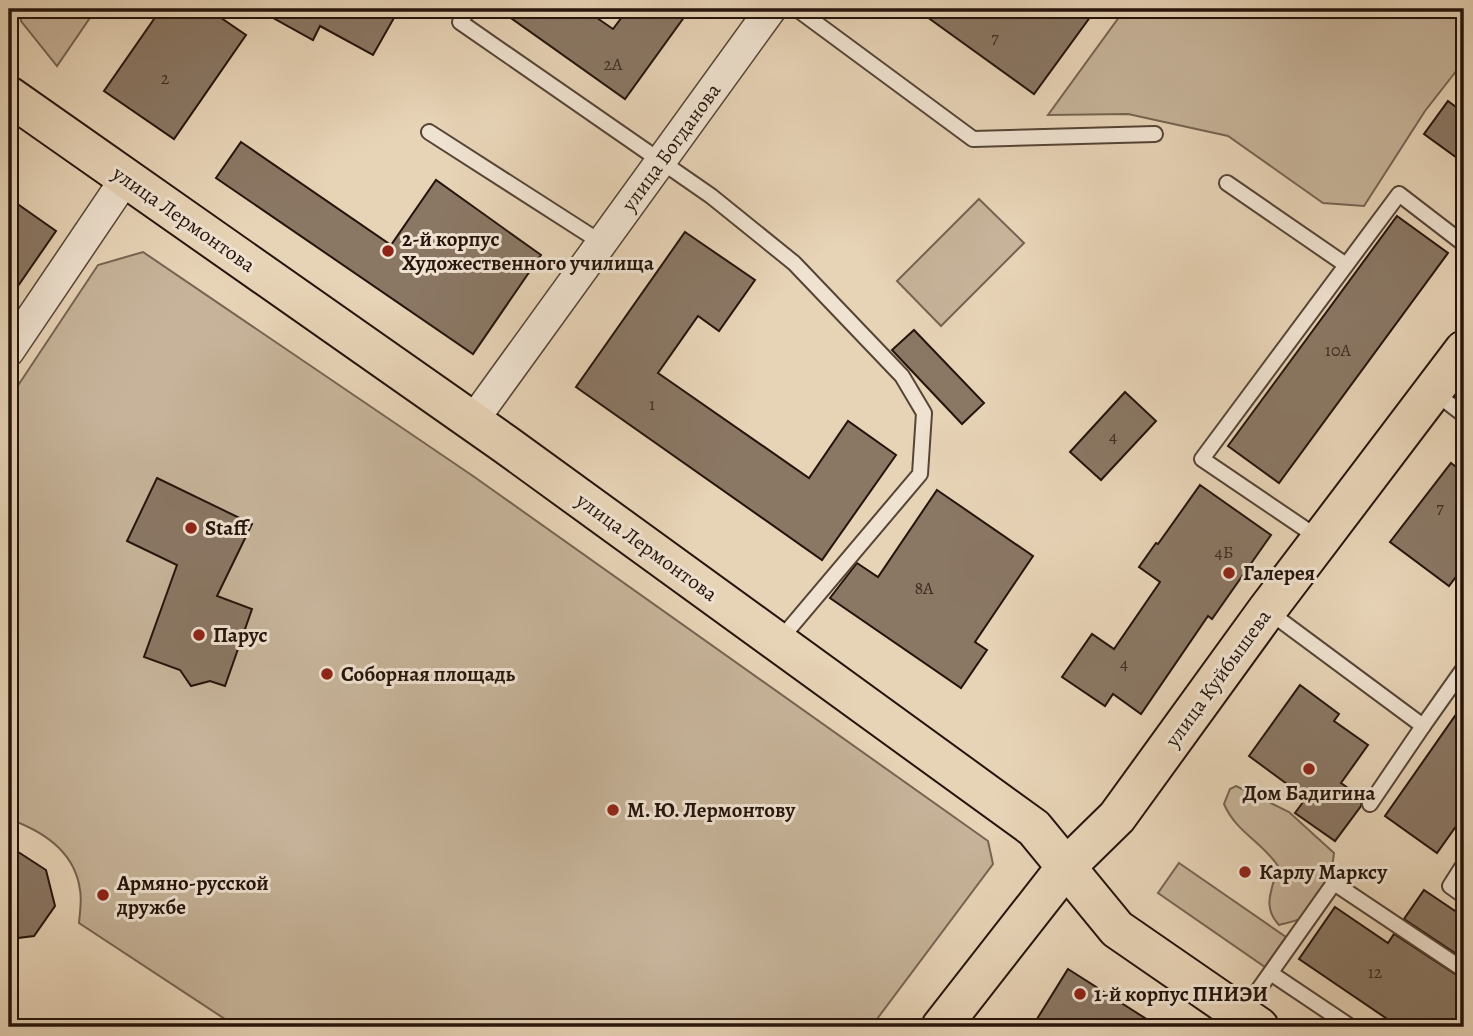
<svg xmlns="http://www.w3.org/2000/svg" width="1473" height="1036" font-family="Alegreya,serif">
	<rect width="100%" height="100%" fill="#e7d3b6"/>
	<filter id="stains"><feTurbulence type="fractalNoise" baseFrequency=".00286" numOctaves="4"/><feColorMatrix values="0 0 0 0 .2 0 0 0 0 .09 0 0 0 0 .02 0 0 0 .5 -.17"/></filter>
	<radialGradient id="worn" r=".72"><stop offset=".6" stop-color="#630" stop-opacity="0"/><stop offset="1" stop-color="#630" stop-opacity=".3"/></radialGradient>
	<g fill="#c6b399" stroke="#766452" stroke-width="2">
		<polygon points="20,9 96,9 57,66 21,21"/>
		<polygon points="1125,9 1464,9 1464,61 1425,111 1364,206 1323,203 1228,136 1128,114 1048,115"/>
		<polygon points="979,199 1024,243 941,326 897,281"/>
		<path d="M143 252 473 476 988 841 993 864 871 1027H237L79 923C80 912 82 900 80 890 75 851 43 831 9 819V399L98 265Z"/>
		<path d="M1236 786 1289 812 1334 853C1333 871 1317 908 1301 918 1294 922 1286 923 1279 925 1261 906 1273 888 1278 866 1261 841 1236 832 1224 804L1230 789Z"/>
		<polygon points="1179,863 1286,937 1265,967 1158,893"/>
	</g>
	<g fill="#8a7764" stroke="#25140c" stroke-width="2">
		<polygon points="161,9 208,9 246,35 174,139 104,91"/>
		<polygon points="257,9 399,9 373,55 320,26 313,40"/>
		<polygon points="498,9 584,9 613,29 628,9 690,9 625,99"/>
		<polygon points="916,9 1096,9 1034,94"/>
		<polygon points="1448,101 1464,113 1464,163 1424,134"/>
		<polygon points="241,142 391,245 436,180 541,255 473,354 216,178"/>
		<polygon points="9,198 56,231 9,299"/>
		<polygon points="1397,216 1448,253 1279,483 1228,446"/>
		<polygon points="685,232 755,280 719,331 698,316 658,373 809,478 848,421 896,455 822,560 576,387"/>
		<polygon points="914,330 984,403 962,424 892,350"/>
		<polygon points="1125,392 1156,421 1101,480 1070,452"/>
		<polygon points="1451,463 1464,473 1464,566 1449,586 1390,542"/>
		<polygon points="157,478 252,524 217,596 252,609 225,686 210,681 191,686 180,670 144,657 177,565 127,541"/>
		<polygon points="1200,485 1271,535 1212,619 1208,616 1141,714 1113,694 1105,706 1062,677 1092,634 1114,649 1160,582 1139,567 1156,543 1158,544"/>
		<polygon points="937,490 1033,556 975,642 987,650 961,688 830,598 857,563 878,577"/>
		<polygon points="1300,685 1339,714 1334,721 1368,745 1341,783 1362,798 1361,806 1335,841 1295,813 1306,798 1249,756"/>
		<polygon points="1464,703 1464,815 1437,853 1385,816"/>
		<polygon points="9,846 46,870 55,906 34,936 9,939"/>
		<polygon points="1424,890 1464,917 1464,959 1404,919"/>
		<polygon points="1335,907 1388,943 1394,934 1464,980 1464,1027 1399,1027 1299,959"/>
		<polygon points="1068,969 1159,1027 1032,1027"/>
	</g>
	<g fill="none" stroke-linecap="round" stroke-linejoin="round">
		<defs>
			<g id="service">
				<polyline points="469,9 460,22 711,196 794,263 902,376 924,413 920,474 778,642"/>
				<polyline points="797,9 973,139 1155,134"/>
				<polyline points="429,132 602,243"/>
				<polyline points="1227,183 1346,265"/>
				<polyline points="1434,392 1464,415"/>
				<polyline points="1320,539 1202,459 1399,194 1464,244"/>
				<polyline points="1268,611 1423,726 1464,668"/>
				<polyline points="1370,804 1423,726"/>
				<polyline points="1464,864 1450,886 1464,896"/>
				<polyline points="1272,974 1351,1027"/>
				<polyline points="1242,1013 1334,883 1464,970"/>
			</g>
			<g id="minor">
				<polyline points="9,351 126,178"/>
				<polyline points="472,422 771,9"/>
			</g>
			<g id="primary">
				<polyline points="9,96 505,444 1034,828 1117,929 1259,1027"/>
				<polyline points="941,1027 1066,867 1117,817 1267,610 1464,350"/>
			</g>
		</defs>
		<use href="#service" stroke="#564436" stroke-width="18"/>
		<use href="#minor" stroke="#564436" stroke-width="33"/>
		<use href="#primary" stroke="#25140c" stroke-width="42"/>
		<use href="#service" stroke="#efe2d0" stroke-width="14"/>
		<use href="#minor" stroke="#efe2d0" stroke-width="30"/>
		<use href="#primary" stroke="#e7d3b6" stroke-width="38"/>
	</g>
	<g fill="#8f2418" stroke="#efe2d0" stroke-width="2.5">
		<circle cx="388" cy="251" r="7"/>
		<circle cx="191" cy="528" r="7"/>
		<circle cx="1229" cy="573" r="7"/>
		<circle cx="199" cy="635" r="7"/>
		<circle cx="327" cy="674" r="7"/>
		<circle cx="1309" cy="769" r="7"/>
		<circle cx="613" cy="810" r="7"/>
		<circle cx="1245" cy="872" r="7"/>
		<circle cx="103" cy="895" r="7"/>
		<circle cx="1080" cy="994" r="7"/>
	</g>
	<g text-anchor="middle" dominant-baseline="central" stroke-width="6" stroke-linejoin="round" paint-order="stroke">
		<g font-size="18" fill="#3e2d22">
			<text x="995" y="37">7</text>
			<text x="613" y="64">2А</text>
			<text x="165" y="78">2</text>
			<text x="1338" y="350">10А</text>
			<text x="652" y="404">1</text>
			<text x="1113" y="436">4</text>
			<text x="1440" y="507">7</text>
			<text x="1224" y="552">4Б</text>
			<text x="924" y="588">8А</text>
			<text x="1124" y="663">4</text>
			<text x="1375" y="972">12</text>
		</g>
		<g font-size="21" fill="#25140c" stroke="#efe2d0">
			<text transform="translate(671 147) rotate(-54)">улица Богданова</text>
			<text transform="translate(184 219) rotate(35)">улица Лермонтова</text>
			<text transform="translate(647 547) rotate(36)">улица Лермонтова</text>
			<text transform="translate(1218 678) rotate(-54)">улица Куйбышева</text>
		</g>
		<g font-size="21" font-weight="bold" fill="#25140c" stroke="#efe2d0" text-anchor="start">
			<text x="402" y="239">2-й корпус<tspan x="402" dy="24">Художественного училища</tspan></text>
			<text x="205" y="528">Staff</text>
			<text x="1243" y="573">Галерея</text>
			<text x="213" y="635">Парус</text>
			<text x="341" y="674">Соборная площадь</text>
			<text x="1309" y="793" text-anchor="middle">Дом Бадигина</text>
			<text x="627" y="810">М. Ю. Лермонтову</text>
			<text x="1259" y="872">Карлу Марксу</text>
			<text x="117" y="883">Армяно-русской<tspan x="117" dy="24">дружбе</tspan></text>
			<text x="1094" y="994">1-й корпус ПНИЭИ</text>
		</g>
	</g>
	<rect width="1473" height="1036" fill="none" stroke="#e7d3b6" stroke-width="35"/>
	<rect x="10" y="10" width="1452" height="1015" fill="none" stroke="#25140c" stroke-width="3.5"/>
	<rect x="18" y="18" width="1438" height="1001" fill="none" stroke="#25140c" stroke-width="2"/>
	<rect width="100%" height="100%" filter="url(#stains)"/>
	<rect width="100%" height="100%" fill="url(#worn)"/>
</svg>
